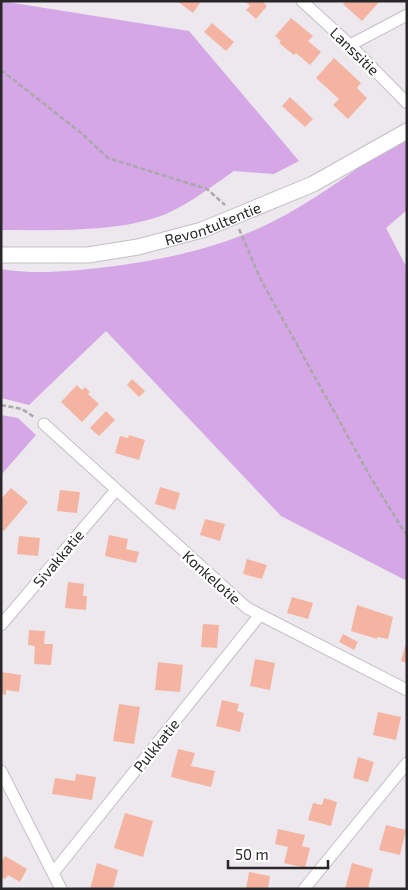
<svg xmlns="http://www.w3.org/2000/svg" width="408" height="890" font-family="'Exo 2',sans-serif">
	<rect width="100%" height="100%" fill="#ece8ed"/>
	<g fill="#d5a7e7">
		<path d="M1 1 189 31 299 161 274 174 234 171C212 186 191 203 166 214 119 233 51 230 1 230Z"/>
		<path d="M401 137 407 143V210L386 228 407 268V581L281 516 106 331 29 405 1 398V269C35 275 73 271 107 267 162 260 217 249 268 224 315 201 358 168 401 137Z"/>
		<polygon points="1,415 18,418 36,435 1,475"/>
	</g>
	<g fill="#f5b4a2">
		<polygon points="177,1 198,1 200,3 193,13"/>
		<polygon points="245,1 262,1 267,6 256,19 246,10 250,6"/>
		<polygon points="346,1 380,1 362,21 343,4"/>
		<polygon points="291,18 313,36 308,41 321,52 310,65 296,53 294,55 279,43 281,41 275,36"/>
		<polygon points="212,23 234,42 226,51 204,32"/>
		<polygon points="334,58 361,83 357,88 367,98 348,119 333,105 339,99 316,78"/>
		<polygon points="290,97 313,119 305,127 282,106"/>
		<polygon points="132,379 145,391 139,397 127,385"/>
		<polygon points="77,385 82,390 85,387 90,392 88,394 99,404 82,422 61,402"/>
		<polygon points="106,411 115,420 99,436 90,428"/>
		<polygon points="129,435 145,440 139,460 115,453 120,436 128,438"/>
		<polygon points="160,487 180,493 175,510 155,504"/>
		<polygon points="11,488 28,502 4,531 1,529 1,499"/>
		<polygon points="60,490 80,492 77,513 57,511"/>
		<polygon points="205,519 225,524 220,541 200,535"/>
		<polygon points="109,535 128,539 126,549 139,552 136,563 105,556"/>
		<polygon points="19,536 40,538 38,556 17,554"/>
		<polygon points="247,559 267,565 262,579 243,574"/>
		<polygon points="68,582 84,584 83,596 87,596 86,610 65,608"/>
		<polygon points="292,597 313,603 308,619 287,613"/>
		<polygon points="357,605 393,617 388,639 377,637 377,639 351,631"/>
		<polygon points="203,624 219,625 217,648 201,647"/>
		<polygon points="29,630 45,631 44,644 53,644 51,665 34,664 35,646 28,645"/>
		<polygon points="343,634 358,642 354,650 339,642"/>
		<polygon points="405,646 407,646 407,663 401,661"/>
		<polygon points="255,659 275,663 270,690 250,686"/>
		<polygon points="158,662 183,665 180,692 155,690"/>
		<polygon points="1,672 21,675 19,692 6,690 6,695 1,694"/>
		<polygon points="222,700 239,704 237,711 244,713 240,732 216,726"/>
		<polygon points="119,704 140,707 134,744 113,741"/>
		<polygon points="378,712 401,717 396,740 373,735"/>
		<polygon points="178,749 195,753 191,766 215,771 211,787 171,777"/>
		<polygon points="358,757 374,762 368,782 353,778"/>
		<polygon points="76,774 96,777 92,800 52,794 55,778 75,781"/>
		<polygon points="324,798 337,802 331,826 308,820 313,803 322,805"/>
		<polygon points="125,813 153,821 143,857 114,848"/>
		<polygon points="386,825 406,830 400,855 379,850"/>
		<polygon points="278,829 305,835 302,846 310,848 305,868 284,863 288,847 275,844"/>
		<polygon points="5,856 27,869 20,882 8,875 5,879 1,877 1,862"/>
		<polygon points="97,863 118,870 113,889 90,889"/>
		<polygon points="352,863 373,869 368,889 345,889"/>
		<polygon points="249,872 270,876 268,889 246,889"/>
	</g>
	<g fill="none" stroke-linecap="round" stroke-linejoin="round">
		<defs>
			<g id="minor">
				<polyline points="302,1 350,45 407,103"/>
				<polyline points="350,45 407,15"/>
				<polyline points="44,424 247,608 407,690"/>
				<polyline points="1,625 116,490"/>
				<polyline points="1,771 61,889"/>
				<polyline points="53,873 259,616"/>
				<polyline points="304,889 407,763"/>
			</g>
			<g id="tertiary">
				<path id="s1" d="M1 255H88L138 247 202 230 313 184 407 131"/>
			</g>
		</defs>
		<use href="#minor" stroke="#c3bfc5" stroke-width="13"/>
		<use href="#tertiary" stroke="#c3bfc5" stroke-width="17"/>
		<g stroke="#aba8ac" stroke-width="2.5" stroke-dasharray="5 2.5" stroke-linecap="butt">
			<polyline points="1,70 80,132 108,158 207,189 225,205"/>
			<polyline points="239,229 261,280 371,478 407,536"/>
			<polyline points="1,405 22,409 34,417"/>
		</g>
		<use href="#minor" stroke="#fff" stroke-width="11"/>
		<use href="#tertiary" stroke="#fff" stroke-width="15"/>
	</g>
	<g text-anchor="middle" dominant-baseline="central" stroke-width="4.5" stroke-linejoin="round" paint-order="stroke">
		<g font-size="15" fill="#282729" stroke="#fff">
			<text transform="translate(355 51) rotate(44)">Lanssitie</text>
			<text stroke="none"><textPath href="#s1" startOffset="216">Revontultentie</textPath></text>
			<text transform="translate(58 558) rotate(-50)">Sivakkatie</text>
			<text transform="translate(212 577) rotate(42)">Konkelotie</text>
			<text transform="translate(156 745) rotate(-51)">Pulkkatie</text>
		</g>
	</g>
	<rect width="408" height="890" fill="none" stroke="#282729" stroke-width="5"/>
	<path d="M228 860v8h100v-8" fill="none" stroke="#282729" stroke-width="2.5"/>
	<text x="235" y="860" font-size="15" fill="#282729" stroke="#ffffff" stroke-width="4" paint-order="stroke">50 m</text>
</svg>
